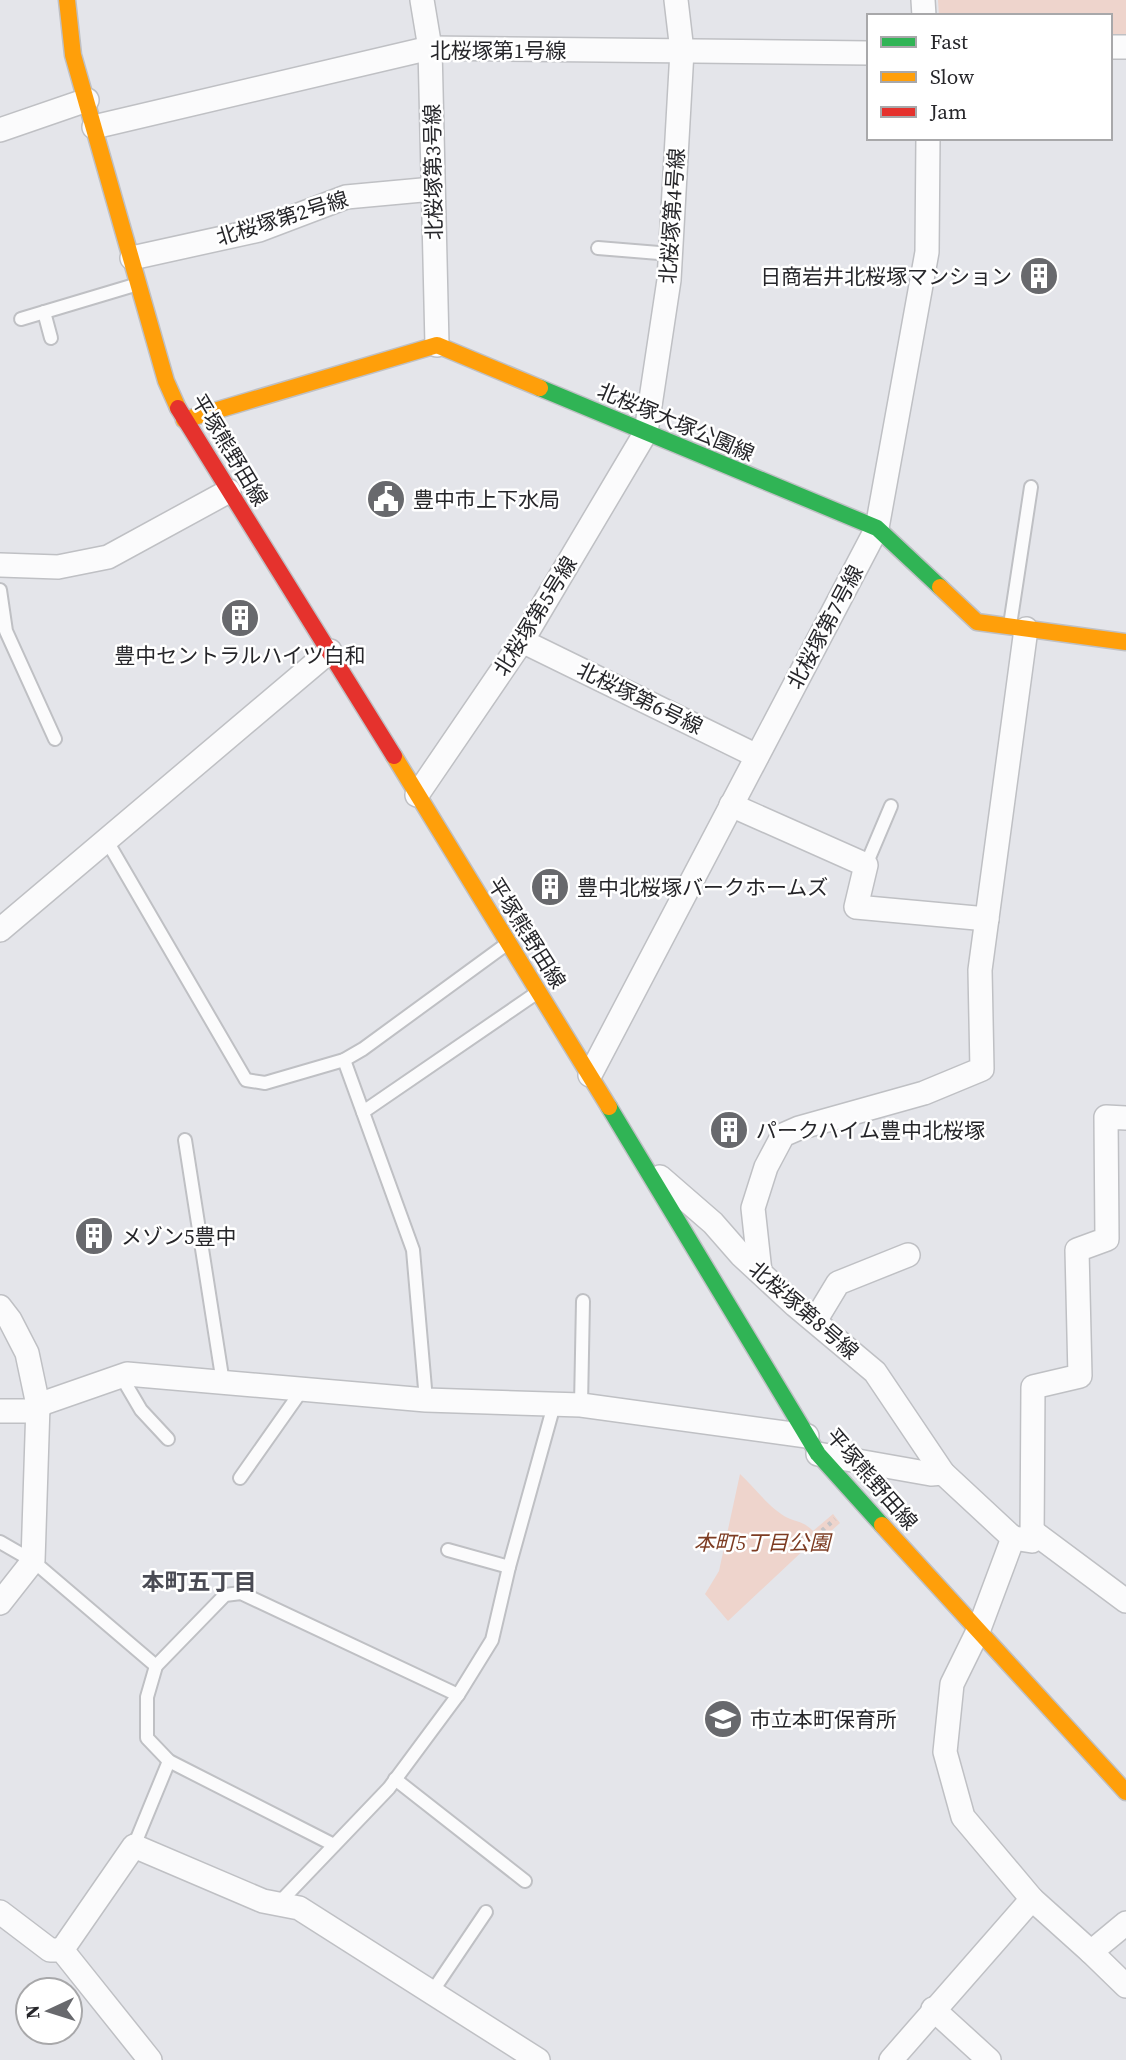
<svg xmlns="http://www.w3.org/2000/svg" width="1126" height="2060" font-family="'Source Serif 4','Noto Sans JP',serif">
	<rect width="100%" height="100%" fill="#e4e5ea"/>
	<g fill="#eed4cc">
		<polygon points="938,0 1126,0 1126,36 1110,35 1110,16 939,16"/>
		<path d="M740 1474C755 1488 770 1509 788 1518 799 1523 803 1521 813 1531L833 1514 840 1523 811 1549 808 1546 728 1621 705 1594 719 1571Z"/>
	</g>
	<g fill="none" stroke-linecap="round" stroke-linejoin="round">
		<defs>
			<g id="lane">
				<polyline points="598,248 671,254"/>
				<polyline points="44,312 51,338"/>
				<polyline points="21,319 138,284"/>
				<polyline points="0,590 6,631 55,739"/>
				<polyline points="1010,625 1031,487"/>
				<polyline points="107,841 246,1080 265,1083 344,1060 363,1049 508,943"/>
				<polyline points="866,865 891,806"/>
				<polyline points="344,1060 413,1250 426,1400"/>
				<polyline points="363,1112 538,992"/>
				<polyline points="185,1140 223,1383"/>
				<polyline points="121,1376 141,1410 168,1439"/>
				<polyline points="581,1405 583,1301"/>
				<polyline points="240,1478 302,1390"/>
				<polyline points="0,1542 33,1561 156,1666"/>
				<polyline points="448,1550 509,1567"/>
				<polyline points="395,1779 525,1881"/>
				<polyline points="334,1845 169,1761 147,1738 147,1697 156,1666 225,1595 241,1593 458,1695"/>
				<polyline points="134,1846 169,1761"/>
				<polyline points="278,1904 389,1788 458,1695 492,1640 509,1567 554,1405"/>
				<polyline points="432,1992 486,1912"/>
			</g>
			<g id="street">
				<polyline points="422,0 430,48 437,345"/>
				<polyline points="923,0 924,16"/>
				<polyline points="1110,47 1126,47"/>
				<polyline points="94,127 430,48 869,53"/>
				<polyline points="0,130 87,100"/>
				<polyline points="132,258 259,230 346,197 433,189"/>
				<polyline points="0,565 58,567 108,557 229,491"/>
				<polyline points="522,641 757,756"/>
				<polyline points="417,795 522,641 646,432 669,280 682,51 676,0"/>
				<polyline points="731,805 866,865 856,907 987,919"/>
				<polyline points="0,930 330,651"/>
				<polyline points="590,1075 877,528 927,252 928,138"/>
				<polyline points="660,1177 713,1223 741,1255 795,1305 875,1372 943,1473"/>
				<polyline points="760,1272 753,1208 766,1167 783,1135 799,1128 924,1093 982,1069 980,970 1026,629"/>
				<polyline points="0,1307 10,1320 27,1353 38,1405 33,1561 0,1603"/>
				<polyline points="815,1321 838,1283 908,1255"/>
				<polyline points="38,1405 127,1374 426,1400 581,1405 807,1436"/>
				<polyline points="0,1411 38,1411"/>
				<polyline points="818,1454 931,1474 943,1473 1013,1538"/>
				<polyline points="1032,1531 1126,1601"/>
				<polyline points="1013,1538 1032,1541 1033,1387 1080,1376 1077,1250 1107,1239 1106,1117 1126,1118"/>
				<polyline points="1013,1538 979,1629 952,1684 945,1752 963,1817 1032,1899"/>
				<polyline points="0,1912 50,1950 62,1950 150,2060"/>
				<polyline points="62,1950 134,1846 263,1901 299,1908 538,2060"/>
				<polyline points="1091,1952 1126,1986"/>
				<polyline points="933,2009 989,2060"/>
				<polyline points="891,2060 1032,1899 1091,1952 1126,1923"/>
			</g>
			<g id="fast">
				<polyline points="540,388 877,528 940,587"/>
				<polyline points="609,1107 818,1454 882,1525"/>
			</g>
			<g id="slow">
				<polyline points="67,0 73,55 166,381 178,408"/>
				<polyline points="184,420 437,345 540,388"/>
				<polyline points="940,587 977,622 1126,642"/>
				<polyline points="394,756 609,1107"/>
				<polyline points="882,1525 1126,1792"/>
			</g>
			<polyline id="jam" points="178,408 394,756"/>
		</defs>
		<use href="#lane" stroke="#bfc0c4" stroke-width="16"/>
		<use href="#street" stroke="#bfc0c4" stroke-width="26"/>
		<use href="#fast" stroke="#bfc0c4" stroke-width="19"/>
		<use href="#slow" stroke="#bfc0c4" stroke-width="19"/>
		<use href="#jam" stroke="#bfc0c4" stroke-width="19"/>
		<polyline stroke="#c3c3c6" stroke-width="4.5" stroke-dasharray="3.5 5" stroke-linecap="butt" points="799,1538 815,1537 835,1519"/>
		<use href="#lane" stroke="#fbfbfc" stroke-width="12"/>
		<use href="#street" stroke="#fbfbfc" stroke-width="23"/>
		<use href="#fast" stroke="#30b455" stroke-width="16"/>
		<use href="#slow" stroke="#ff9f0a" stroke-width="16"/>
		<use href="#jam" stroke="#e5322d" stroke-width="16"/>
	</g>
	<defs>
		<symbol id="building-disc" viewBox="-11 -11 22 22"><circle r="9.5" fill="#68696d" stroke="#fff"/><path d="M-4-6H4V6H1V3H-1V6H-4ZM-2.5-4.3h1.7v1.8h-1.7ZM.8-4.3h1.7v1.8H.8ZM-2.5-1h1.7V.8h-1.7ZM.8-1h1.7V.8H.8Z" fill="#fff"/></symbol>
		<symbol id="civic-disc" viewBox="-11 -11 22 22"><circle r="9.5" fill="#68696d" stroke="#fff"/><path d="M-.6-6.5H3V-4.5H.6V-3L4-1V1h2V6H-6V1h2V-1L-.6-3ZM-1.2 2.5V6h2.4V2.5Z" fill="#fff"/></symbol>
		<symbol id="school-disc" viewBox="-11 -11 22 22"><circle r="9.5" fill="#68696d" stroke="#fff"/><path d="M0-5L7-2L0 1L-7-2ZM-4 1L0 2.5L4 1V4Q0 6-4 4Z" fill="#fff"/></symbol>
	</defs>
	<g fill-rule="evenodd">
		<use href="#building-disc" x="1017" y="254" width="44" height="44"/>
		<use href="#civic-disc" x="364" y="477" width="44" height="44"/>
		<use href="#building-disc" x="218" y="596" width="44" height="44"/>
		<use href="#building-disc" x="528" y="865" width="44" height="44"/>
		<use href="#building-disc" x="707" y="1108" width="44" height="44"/>
		<use href="#building-disc" x="72" y="1214" width="44" height="44"/>
		<use href="#school-disc" x="701" y="1697" width="44" height="44"/>
	</g>
	<g text-anchor="middle" dominant-baseline="central" stroke-width="5" stroke-linejoin="round" paint-order="stroke">
		<g font-size="21" fill="#26262a" stroke="#fff">
			<text x="498" y="50">北桜塚第1号線</text>
			<text transform="translate(433 172) rotate(-91)">北桜塚第3号線</text>
			<text transform="translate(672 216) rotate(-86)">北桜塚第4号線</text>
			<text transform="translate(282 218) rotate(-17)">北桜塚第2号線</text>
			<text transform="translate(676 422) rotate(23)">北桜塚大塚公園線</text>
			<text transform="translate(230 450) rotate(59)">平塚熊野田線</text>
			<text transform="translate(535 616) rotate(-58)">北桜塚第5号線</text>
			<text transform="translate(825 627) rotate(-62)">北桜塚第7号線</text>
			<text transform="translate(640 698) rotate(26)">北桜塚第6号線</text>
			<text transform="translate(527 933) rotate(58)">平塚熊野田線</text>
			<text transform="translate(804 1310) rotate(41)">北桜塚第8号線</text>
			<text transform="translate(872 1479) rotate(49)">平塚熊野田線</text>
		</g>
		<g font-size="21" fill="#26262a" stroke="#fff" text-anchor="start">
			<text x="1012" y="276" text-anchor="end">日商岩井北桜塚マンション</text>
			<text x="413" y="499">豊中市上下水局</text>
			<text x="240" y="655" text-anchor="middle">豊中セントラルハイツ白和</text>
			<text x="577" y="887">豊中北桜塚バークホームズ</text>
			<text x="756" y="1130">パークハイム豊中北桜塚</text>
			<text x="121" y="1236">メゾン5豊中</text>
			<text x="750" y="1719">市立本町保育所</text>
		</g>
		<g font-size="21" font-style="italic" fill="#7d3c23" stroke="#fff">
			<text x="762" y="1542">本町5丁目公園</text>
		</g>
		<g font-size="23" font-weight="bold" fill="#4a4b54" stroke="#fff">
			<text x="199" y="1582">本町五丁目</text>
		</g>
	</g>
	<rect x="867" y="14" width="245" height="126" fill="#ffffff" stroke="#a8a8aa" stroke-width="2"/>
	<rect x="881" y="37" width="35" height="10" fill="#30b455" stroke="#a8a8aa" stroke-width="2"/>
	<text x="930" y="49" font-size="21" fill="#26262a">Fast</text>
	<rect x="881" y="72" width="35" height="10" fill="#ff9f0a" stroke="#a8a8aa" stroke-width="2"/>
	<text x="930" y="84" font-size="21" fill="#26262a">Slow</text>
	<rect x="881" y="107" width="35" height="10" fill="#e5322d" stroke="#a8a8aa" stroke-width="2"/>
	<text x="930" y="119" font-size="21" fill="#26262a">Jam</text>
	<g transform="translate(49 2011) rotate(266)"><circle r="33" fill="#ffffff" stroke="#a8a8aa" stroke-width="2"/>
	<path d="M0-5L12 26L0 18L-12 26Z" fill="#68696d"/>
	<text y="-10" font-size="19" font-weight="bold" text-anchor="middle" fill="#26262a">N</text>
	</g>
</svg>
